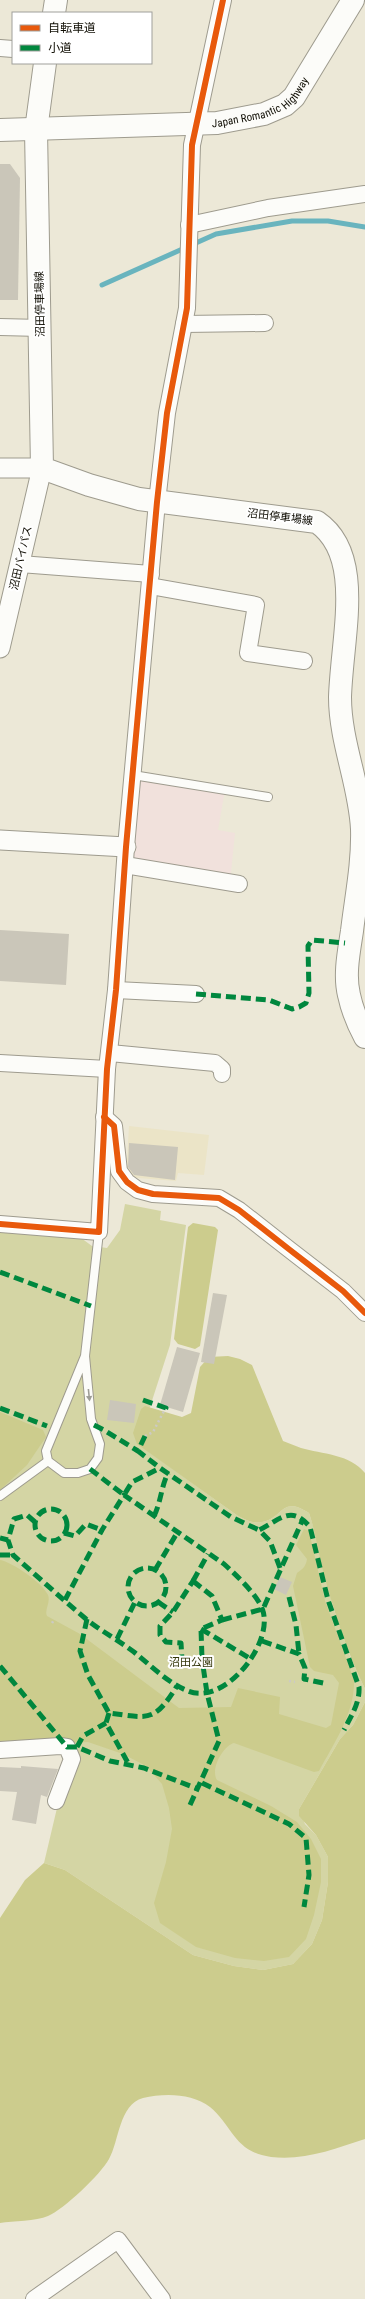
<svg xmlns="http://www.w3.org/2000/svg" width="365" height="2299" font-family="'Roboto Condensed','Noto Sans JP',sans-serif">
	<rect width="100%" height="100%" fill="#ece8d7"/>
	<polygon fill="#ebe4c7" points="129,1126 209,1135 204,1175 178,1173 176,1181 126,1177"/>
	<polygon fill="#f1e1dc" points="133,778 225,790 218,830 235,833 230,882 125,865"/>
	<path fill="#d4d5a4" d="M125 1204 161 1211 160 1220 186 1225 170 1345 138 1444 238 1516C246 1520 253 1524 262 1522 284 1518 281 1495 309 1513L315 1532 334 1610 351 1659 365 1689V1702L353 1725 340 1739 299 1809 305 1824 316 1835 328 1857V1882L322 1920 312 1944 293 1964 263 1970 234 1966 193 1955 65 1870 44 1863 57 1808 75 1760 51 1748 0 1750V1227L77 1235 92 1246 107 1248 120 1230Z"/>
	<g fill="#cccc8d">
		<polygon points="193,1223 215,1227 218,1230 200,1346 195,1349 178,1344 174,1339 188,1227"/>
		<path d="M228 1356 240 1359 252 1365 283 1441C289 1443 295 1446 301 1448 322 1454 350 1454 365 1473V1689C346 1650 333 1609 322 1567 318 1549 315 1531 309 1513 281 1495 284 1518 262 1522 253 1524 246 1520 238 1516L137 1444 133 1433 141 1409 145 1406 182 1417 191 1413 200 1367 209 1357Z"/>
		<polygon points="0,1412 43,1430 46,1437 27,1465 0,1490"/>
		<path d="M304 1529 309 1531 325 1601 354 1680C355 1713 334 1743 319 1771L314 1772 234 1743C223 1746 210 1769 217 1780L271 1806 297 1822 311 1839 321 1859V1882L314 1915 306 1939 289 1957 264 1961 235 1958 196 1947 160 1923 154 1903 166 1862 172 1829 169 1808 162 1784 146 1766 123 1754 88 1742 0 1746V1560C12 1562 43 1583 48 1595 51 1602 44 1610 47 1616L80 1634 179 1708 231 1707 238 1688 280 1697 279 1714 326 1728 331 1725 339 1683 333 1675 314 1671 310 1667 293 1586 297 1573C303 1569 306 1566 307 1559L296 1545Z"/>
		<path d="M365 1702V2139C334 2149 304 2161 271 2157 234 2152 233 2126 210 2107 192 2093 164 2093 143 2098 119 2104 119 2142 109 2159 101 2174 63 2210 48 2216 36 2221 13 2221 0 2223V1918L25 1880 44 1863 65 1870 193 1955 234 1966 263 1970 293 1964 312 1944 322 1920 328 1882V1857L316 1835 299 1816V1809L340 1739 353 1725Z"/>
	</g>
	<g fill="none" stroke-linecap="round" stroke-linejoin="round">
		<polyline stroke="#69b4be" stroke-width="5" points="102,285 216,234 292,221 328,221 365,227"/>
	</g>
	<g fill="#cac6b9">
		<polygon points="0,164 10,164 20,178 18,300 0,300"/>
		<polygon points="0,930 69,934 66,985 0,981"/>
		<polygon points="129,1143 178,1147 175,1180 134,1175 128,1167"/>
		<polygon points="213,1293 227,1295 214,1364 201,1362"/>
		<polygon points="177,1347 200,1353 183,1412 160,1405"/>
		<polygon points="110,1400 136,1404 134,1423 107,1420"/>
		<polygon points="280,1577 292,1582 286,1595 274,1589"/>
		<polygon points="21,1766 58,1769 47,1797 41,1795 36,1824 12,1820 17,1792 0,1791 0,1767 21,1768"/>
	</g>
	<g fill="none" stroke-linecap="round" stroke-linejoin="round">
		<defs>
			<g id="service">
				<polyline points="133,775 268,797"/>
				<polyline points="85,1356 46,1451 48,1461 64,1473 78,1473 90,1469 98,1458 100,1444 91,1419 85,1356 99,1232"/>
				<polyline points="0,1496 48,1461"/>
			</g>
			<g id="minor">
				<polyline points="0,48 13,49"/>
				<polyline points="189,225 268,208 365,194"/>
				<polyline points="184,324 265,323"/>
				<polyline points="0,327 41,328"/>
				<polyline points="20,564 151,574"/>
				<polyline points="150,586 256,605 248,653 304,661"/>
				<polyline points="125,865 239,884"/>
				<polyline points="116,990 196,994"/>
				<polyline points="110,1053 215,1063 222,1069 222,1074"/>
				<polyline points="0,1063 107,1069"/>
				<polyline points="104,1117 114,1126 119,1171 127,1182 138,1190 153,1194 219,1198 239,1210 290,1250 343,1291 365,1313"/>
				<polyline points="0,1224 99,1232 107,1069 116,990 126,847 157,502 167,413 187,308 192,145 223,0"/>
				<polyline points="0,1750 60,1746 67,1747 72,1759 56,1801"/>
				<polyline points="34,2299 118,2240 162,2299"/>
			</g>
			<g id="tertiary">
				<polyline points="0,468 42,468 0,648"/>
				<polyline points="0,840 126,847"/>
			</g>
			<g id="secondary">
				<polyline points="54,13 56,0"/>
				<path d="M45 63 36 130 42 468 89 485 139 499 317 522C365 555 342 635 340 697 340 742 360 785 362 829 363 864 356 897 352 931 349 951 344 975 349 995 352 1009 358 1024 365 1037"/>
			</g>
			<g id="trunk">
				<path id="s1" d="M0 130 217 123 264 114 285 105 294 97 353 0"/>
			</g>
		</defs>
		<use href="#service" stroke="#9e9b8e" stroke-width="10"/>
		<use href="#minor" stroke="#9e9b8e" stroke-width="18"/>
		<use href="#tertiary" stroke="#9e9b8e" stroke-width="21"/>
		<use href="#secondary" stroke="#9e9b8e" stroke-width="24"/>
		<use href="#trunk" stroke="#9e9b8e" stroke-width="24"/>
		<g stroke="#cccac5" stroke-width="2.5" stroke-dasharray="2 3" stroke-linecap="butt">
			<polyline points="145,1436 153,1432 164,1411"/>
			<polyline points="52,1623 54,1620"/>
			<polyline points="289,1681 295,1682"/>
		</g>
		<use href="#service" stroke="#fcfcf9" stroke-width="8"/>
		<use href="#minor" stroke="#fcfcf9" stroke-width="16"/>
		<use href="#tertiary" stroke="#fcfcf9" stroke-width="19"/>
		<use href="#secondary" stroke="#fcfcf9" stroke-width="22"/>
		<use href="#trunk" stroke="#fcfcf9" stroke-width="22"/>
		<g stroke="#00873e" stroke-width="5" stroke-dasharray="10 5" stroke-linecap="butt">
			<polyline points="196,994 269,1000 292,1009 299,1007 306,1003 309,993 308,946 312,940 345,943"/>
			<polyline points="0,1272 91,1306"/>
			<polyline points="143,1400 166,1408 164,1411"/>
			<polyline points="0,1408 47,1426"/>
			<polyline points="94,1425 104,1430 138,1451"/>
			<polyline points="145,1436 138,1451 160,1468"/>
			<polyline points="90,1469 124,1495 132,1482 160,1468 231,1517 259,1530"/>
			<circle cx="51" cy="1525" r="16"/>
			<path d="M154 1516C161 1502 161 1487 168 1473"/>
			<path d="M35 1522 27 1515 14 1519 8 1540 13 1555C37 1576 61 1598 86 1619 101 1631 118 1640 134 1652 150 1665 168 1683 188 1691 224 1706 273 1645 263 1611 259 1596 235 1574 224 1564L124 1495 102 1530 65 1600"/>
			<polyline points="64,1533 75,1536 86,1524 102,1530"/>
			<polyline points="0,1538 8,1540"/>
			<polyline points="0,1555 13,1555"/>
			<path d="M280 1568 270 1541 259 1530C280 1520 291 1504 310 1527L328 1600 359 1687C360 1703 351 1716 344 1730"/>
			<circle cx="147" cy="1587" r="19"/>
			<polyline points="155,1570 177,1533"/>
			<polygon points="193,1581 212,1596 222,1620 201,1629 202,1659 189,1663 182,1660 181,1643 166,1642 160,1635 160,1626 173,1612"/>
			<polyline points="193,1581 208,1554"/>
			<polyline points="289,1597 296,1625 299,1654"/>
			<polyline points="158,1602 173,1612"/>
			<path d="M87 1619 80 1651 88 1675 109 1713C149 1718 154 1723 177 1686"/>
			<polyline points="222,1620 263,1609 303,1519"/>
			<polyline points="201,1629 251,1659"/>
			<polyline points="117,1639 135,1602"/>
			<polyline points="262,1641 299,1654 305,1668 304,1679 328,1684"/>
			<polyline points="0,1666 67,1747 77,1747 110,1761 144,1768 198,1789"/>
			<polyline points="109,1713 106,1723 128,1763"/>
			<polyline points="77,1747 83,1736 106,1723"/>
			<polyline points="202,1783 289,1824 306,1838 309,1875 304,1907"/>
			<polyline points="190,1805 219,1741 207,1693 202,1659"/>
		</g>
		<defs>
			<g id="cycleway">
				<polyline points="104,1117 114,1126 119,1171 127,1182 138,1190 153,1194 219,1198 239,1210 290,1250 343,1291 365,1313"/>
				<polyline points="0,1224 99,1232 107,1069 116,990 126,847 157,502 167,413 187,308 192,145 223,0"/>
			</g>
		</defs>
		<use href="#cycleway" stroke="#fff" stroke-width="8"/>
		<use href="#cycleway" stroke="#e8590c" stroke-width="6"/>
	</g>
	<defs><path id="oneway-solid" d="M-6-.8H1V-3.2L6.5 0L1 3.2V.8H-6Z"/></defs>
	<use fill="#9e9d97" href="#oneway-solid" transform="translate(89 1395) rotate(84)"/>
	<g text-anchor="middle" dominant-baseline="central" stroke-width="4" stroke-linejoin="round" paint-order="stroke">
		<g font-size="11" fill="#100e04" stroke="#fff">
			<text stroke="none"><textPath href="#s1" startOffset="267">Japan Romantic Highway</textPath></text>
			<text transform="translate(40 304) rotate(-91)">沼田停車場線</text>
			<text transform="translate(280 517) rotate(7)">沼田停車場線</text>
			<text transform="translate(21 558) rotate(-77)">沼田バイパス</text>
		</g>
		<g font-size="11" fill="#34360a" stroke="#fff">
			<text x="191" y="1662">沼田公園</text>
		</g>
	</g>
	<rect x="12" y="12" width="140" height="52" fill="#ffffff" stroke="#9f9f9b"/>
	<rect x="20" y="25" width="20" height="6" fill="#e8590c" stroke="#9f9f9b"/>
	<text x="48" y="32" font-size="12" fill="#100e04">自転車道</text>
	<rect x="20" y="45" width="20" height="6" fill="#00873e" stroke="#9f9f9b"/>
	<text x="48" y="52" font-size="12" fill="#100e04">小道</text>
</svg>
